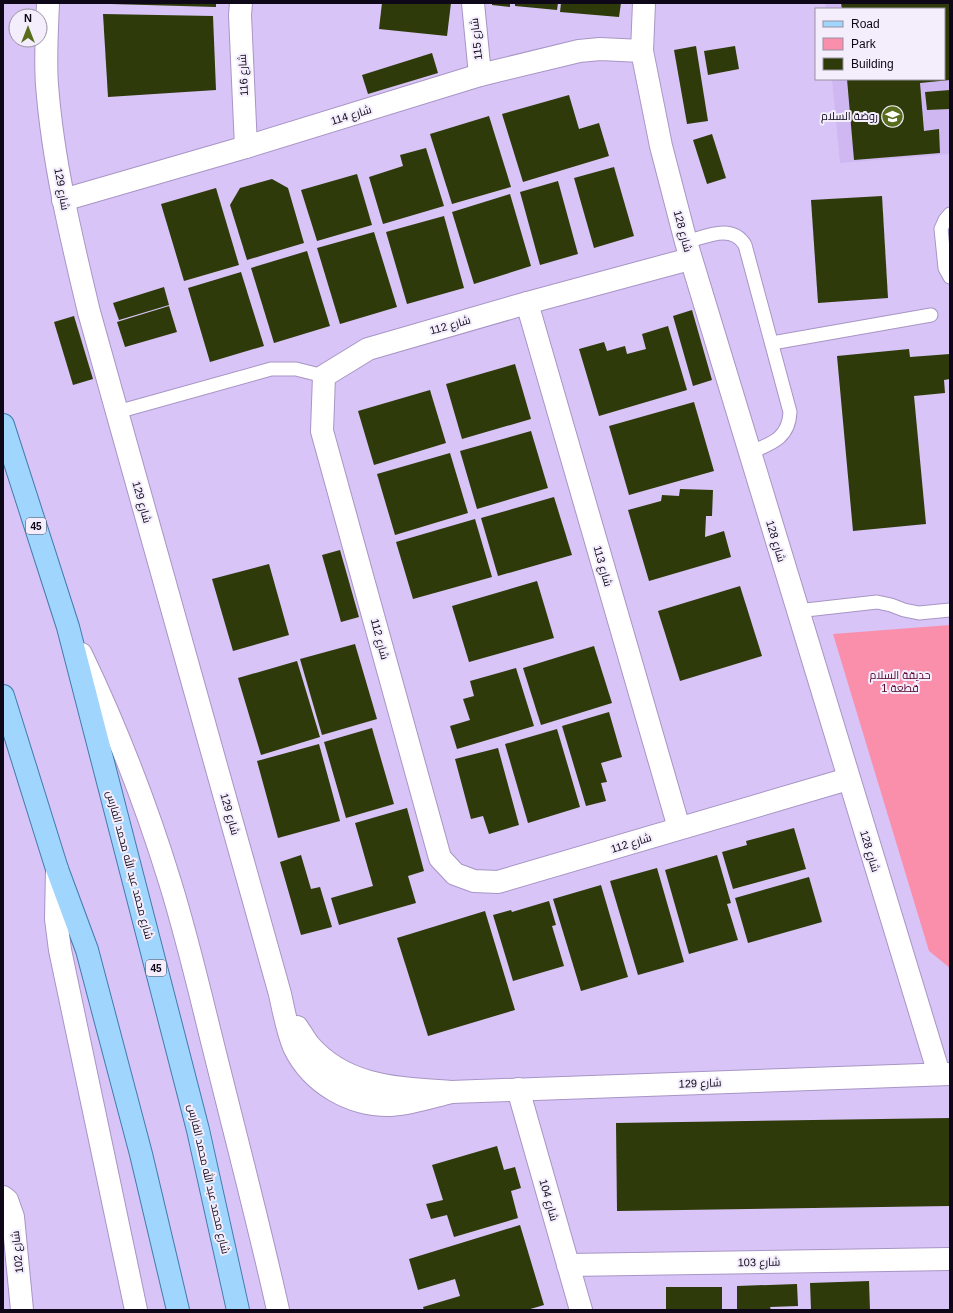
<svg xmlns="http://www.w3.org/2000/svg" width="953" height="1313" font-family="Arial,Cairo,sans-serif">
	<rect width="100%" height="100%" fill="#d8c4f6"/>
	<polygon fill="#cfb8f1" points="825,3 950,3 950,154 840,163 832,79 944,79 944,9 826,9"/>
	<polygon fill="#fa8fac" points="950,625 950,968 929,951 833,634"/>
	<g fill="#2e3a09">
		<polygon points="111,3 216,3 216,7 111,4"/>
		<polygon points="382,3 451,3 447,36 379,29"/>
		<polygon points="492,3 510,3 510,7 492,5"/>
		<polygon points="515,3 558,3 557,10 515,6"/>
		<polygon points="561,3 621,3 619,17 560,12"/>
		<polygon points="841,3 950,3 950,80 920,83 924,131 939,129 940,153 854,160 847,79 944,79 944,9 842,9"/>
		<polygon points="103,14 213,16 216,90 108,97"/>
		<polygon points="696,46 708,121 687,124 674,50"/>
		<polygon points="735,46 739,69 708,75 704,51"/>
		<polygon points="432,53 438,73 368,94 362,75"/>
		<polygon points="950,90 950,109 927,110 925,92"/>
		<polygon points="569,95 579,129 599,123 609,156 523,182 502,114"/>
		<polygon points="489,116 511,187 452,204 430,134"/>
		<polygon points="712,134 726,178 707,184 693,140"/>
		<polygon points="426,148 444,206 383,224 369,177 403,166 400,155"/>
		<polygon points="614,167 634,236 594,248 574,178"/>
		<polygon points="357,174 372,225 317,241 301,190"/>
		<polygon points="272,179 288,188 304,243 247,260 230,205 240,188"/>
		<polygon points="558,181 578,254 540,265 520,192"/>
		<polygon points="216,188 239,265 184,281 161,204"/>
		<polygon points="510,194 531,266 474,284 452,212"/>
		<polygon points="882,196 888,298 818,303 811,200"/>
		<polygon points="444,216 464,288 407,304 386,232"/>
		<polygon points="374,232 397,307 340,324 317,248"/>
		<polygon points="307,251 330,326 274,343 251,268"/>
		<polygon points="241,272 264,346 210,362 188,288"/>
		<polygon points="164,287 169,305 119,320 113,303"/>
		<polygon points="169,306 177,332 125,347 117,322"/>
		<polygon points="692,310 712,380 693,386 673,316"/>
		<polygon points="74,316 93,379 73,385 54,322"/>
		<polygon points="668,326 687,390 599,416 579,349 604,342 607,351 625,346 627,354 646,349 642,334"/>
		<polygon points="909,349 910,357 950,354 950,379 944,380 945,393 914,396 926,524 853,531 837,356"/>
		<polygon points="515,364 531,419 462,439 446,384"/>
		<polygon points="430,390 446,443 374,465 358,411"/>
		<polygon points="694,402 714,471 629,495 609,426"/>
		<polygon points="531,431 548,488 477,509 460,451"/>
		<polygon points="450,453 468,513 395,535 377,474"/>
		<polygon points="680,489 713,490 712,516 706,516 705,537 724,531 731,557 649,581 628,510 661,501 662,495 679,496"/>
		<polygon points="554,497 572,555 498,576 481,518"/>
		<polygon points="475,519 492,577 413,599 396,542"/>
		<polygon points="340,550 359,617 341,622 322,555"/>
		<polygon points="269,564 289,635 233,651 212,579"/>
		<polygon points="537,581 554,638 469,662 452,606"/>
		<polygon points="740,586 762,656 680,681 658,611"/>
		<polygon points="355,644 377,719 322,735 300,659"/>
		<polygon points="594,646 612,703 541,725 523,668"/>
		<polygon points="297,661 320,737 261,755 238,678"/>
		<polygon points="516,668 534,726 457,749 450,726 470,720 463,699 474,696 470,681"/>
		<polygon points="609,712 622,757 601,763 607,782 601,783 606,801 586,806 562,726"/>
		<polygon points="372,728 394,804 346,818 324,742"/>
		<polygon points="557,729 580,807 528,823 505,744"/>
		<polygon points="319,744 340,821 278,838 257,761"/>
		<polygon points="498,748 519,825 489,834 483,816 471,819 455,759"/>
		<polygon points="407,808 424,871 408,876 416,903 339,925 331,898 373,886 355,823"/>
		<polygon points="794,828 806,869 733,889 722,852 747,845 746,841"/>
		<polygon points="301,855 311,889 320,887 332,927 301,935 280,862"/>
		<polygon points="717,855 731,903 727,904 738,940 689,954 665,870"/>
		<polygon points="657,868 684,962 638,975 610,881"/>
		<polygon points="809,877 822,922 748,943 735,898"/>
		<polygon points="601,885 628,977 581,991 553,899"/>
		<polygon points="549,901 556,925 552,926 564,966 513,981 493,915 511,910 512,912"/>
		<polygon points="485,911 515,1010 428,1036 397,938"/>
		<polygon points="950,1118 950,1206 617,1211 616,1123"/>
		<polygon points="497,1146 504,1170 515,1167 521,1188 511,1191 518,1218 454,1237 447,1215 431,1219 426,1204 443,1200 432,1165"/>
		<polygon points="520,1225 544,1305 527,1310 424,1310 423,1307 460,1296 455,1279 418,1290 409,1259"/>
		<polygon points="869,1281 870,1310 811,1310 810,1283"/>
		<polygon points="797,1284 798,1306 770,1307 771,1310 737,1310 737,1286"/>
		<rect x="666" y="1287" width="56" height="23"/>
	</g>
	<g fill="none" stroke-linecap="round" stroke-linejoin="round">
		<defs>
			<g id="lane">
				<polyline points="950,214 945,220 941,229 945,268 950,277"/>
				<path d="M686 242C705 237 732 223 745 245L790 412C789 439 770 444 749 453"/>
				<polyline points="772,343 931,315"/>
				<polyline points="117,412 271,369 296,369 324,376"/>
				<polyline points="797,611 877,602 891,605 904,610 919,613 950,610"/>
			</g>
			<g id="street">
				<path d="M48 3C47 30 45 58 47 85 53 162 71 237 89 312L280 994C284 1012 287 1030 294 1047 312 1084 351 1106 391 1105 411 1104 431 1097 451 1092"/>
				<polyline points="241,3 240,15 246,147"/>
				<polyline points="473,3 480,75"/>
				<polyline points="644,3 642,51 661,146 686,242 939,1074"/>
				<polyline points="63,200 246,147 480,75 579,51 600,49 642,51"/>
				<polyline points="690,259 527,303 368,349 324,376 322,431 440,858 455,874 474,881 498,882 848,779"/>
				<polyline points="527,303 679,828"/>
				<path d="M297 1027C301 1033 305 1040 309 1045 346 1088 399 1088 451 1092L950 1074"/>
				<polyline points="518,1089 581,1310"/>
				<polyline points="3,1197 7,1200 13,1217 22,1310"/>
				<polyline points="568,1265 950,1259"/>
			</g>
			<g id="secondary">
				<path d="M81 654C116 727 146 804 170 882 189 943 203 1006 219 1069 239 1149 260 1229 278 1310"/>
				<polyline points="57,869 56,919 60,950 136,1310"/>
			</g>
			<g id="primary">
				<polyline points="3,425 68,627 198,1130 238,1310"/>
				<polyline points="3,696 57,869 87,950 141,1154 178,1310"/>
			</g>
		</defs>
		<use href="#lane" stroke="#a895c5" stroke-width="15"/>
		<use href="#street" stroke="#a895c5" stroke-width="24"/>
		<use href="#secondary" stroke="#a895c5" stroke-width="24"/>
		<use href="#primary" stroke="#437bac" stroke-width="24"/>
		<use href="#lane" stroke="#fff" stroke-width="13"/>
		<use href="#street" stroke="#fff" stroke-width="22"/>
		<use href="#secondary" stroke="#fff" stroke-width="22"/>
		<use href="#primary" stroke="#a0d5fd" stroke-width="22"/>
	</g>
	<defs>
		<symbol id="school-disc" viewBox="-11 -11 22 22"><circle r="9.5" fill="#586d1b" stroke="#f3edfc"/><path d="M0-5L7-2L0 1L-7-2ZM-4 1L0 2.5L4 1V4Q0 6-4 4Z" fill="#fff"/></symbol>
	</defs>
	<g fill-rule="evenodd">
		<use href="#school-disc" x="880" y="104" width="25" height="25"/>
	</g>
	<g text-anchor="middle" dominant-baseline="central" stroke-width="4" stroke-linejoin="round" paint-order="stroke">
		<g fill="#f3edfc" stroke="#534c5c" stroke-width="1">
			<rect x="26" y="518" width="20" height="16" rx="3"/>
			<rect x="146" y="960" width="20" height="16" rx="3"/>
		</g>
		<g font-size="10" font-weight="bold" fill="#0e0718">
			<text x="36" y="526">45</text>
			<text x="156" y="968">45</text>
		</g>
		<g font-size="11" fill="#0e0718" stroke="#f3edfc">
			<text transform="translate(476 39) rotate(-96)">شارع 115</text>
			<text transform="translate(243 75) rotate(-93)">شارع 116</text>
			<text transform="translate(351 115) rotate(-17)">شارع 114</text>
			<text transform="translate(62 189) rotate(80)">شارع 129</text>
			<text transform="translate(683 231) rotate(75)">شارع 128</text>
			<text transform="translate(450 325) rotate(-16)">شارع 112</text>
			<text transform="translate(142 502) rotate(74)">شارع 129</text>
			<text transform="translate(776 541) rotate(73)">شارع 128</text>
			<text transform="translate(603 566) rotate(74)">شارع 113</text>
			<text transform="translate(380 639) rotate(75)">شارع 112</text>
			<text transform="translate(230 814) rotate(74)">شارع 129</text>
			<text transform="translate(631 843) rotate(-17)">شارع 112</text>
			<text transform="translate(870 851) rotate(73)">شارع 128</text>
			<text transform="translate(130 865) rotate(75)">شارع محمد عبد الله محمد الفارس</text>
			<text transform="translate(700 1083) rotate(-2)">شارع 129</text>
			<text transform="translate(209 1179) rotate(77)">شارع محمد عبد الله محمد الفارس</text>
			<text transform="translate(549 1200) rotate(74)">شارع 104</text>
			<text transform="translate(17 1252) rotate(-96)">شارع 102</text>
			<text transform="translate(759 1262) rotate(-1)">شارع 103</text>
		</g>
		<g font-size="11" fill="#0e0718" stroke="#f3edfc" text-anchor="end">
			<text x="878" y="116">روضة السلام</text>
		</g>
		<g font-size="11" fill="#530125" stroke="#f3edfc">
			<text x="900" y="675">حديقة السلام<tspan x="900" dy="13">قطعة 1</tspan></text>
		</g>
	</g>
	<rect width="953" height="1313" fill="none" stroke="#0e0718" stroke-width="8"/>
	<rect x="815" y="8" width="130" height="72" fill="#f3edfc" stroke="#9791a1"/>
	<rect x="823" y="21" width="20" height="6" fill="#a0d5fd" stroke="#9791a1"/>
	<text x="851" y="28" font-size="12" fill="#0e0718">Road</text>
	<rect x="823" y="38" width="20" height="12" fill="#fa8fac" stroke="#9791a1"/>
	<text x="851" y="48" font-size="12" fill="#0e0718">Park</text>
	<rect x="823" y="58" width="20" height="12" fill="#2e3a09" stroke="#9791a1"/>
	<text x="851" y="68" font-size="12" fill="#0e0718">Building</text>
	<g transform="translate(28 28)"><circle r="19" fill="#f3edfc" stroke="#9791a1"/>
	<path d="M0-3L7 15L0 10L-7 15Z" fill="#586d1b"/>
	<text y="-6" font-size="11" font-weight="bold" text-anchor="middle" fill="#0e0718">N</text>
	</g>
</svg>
